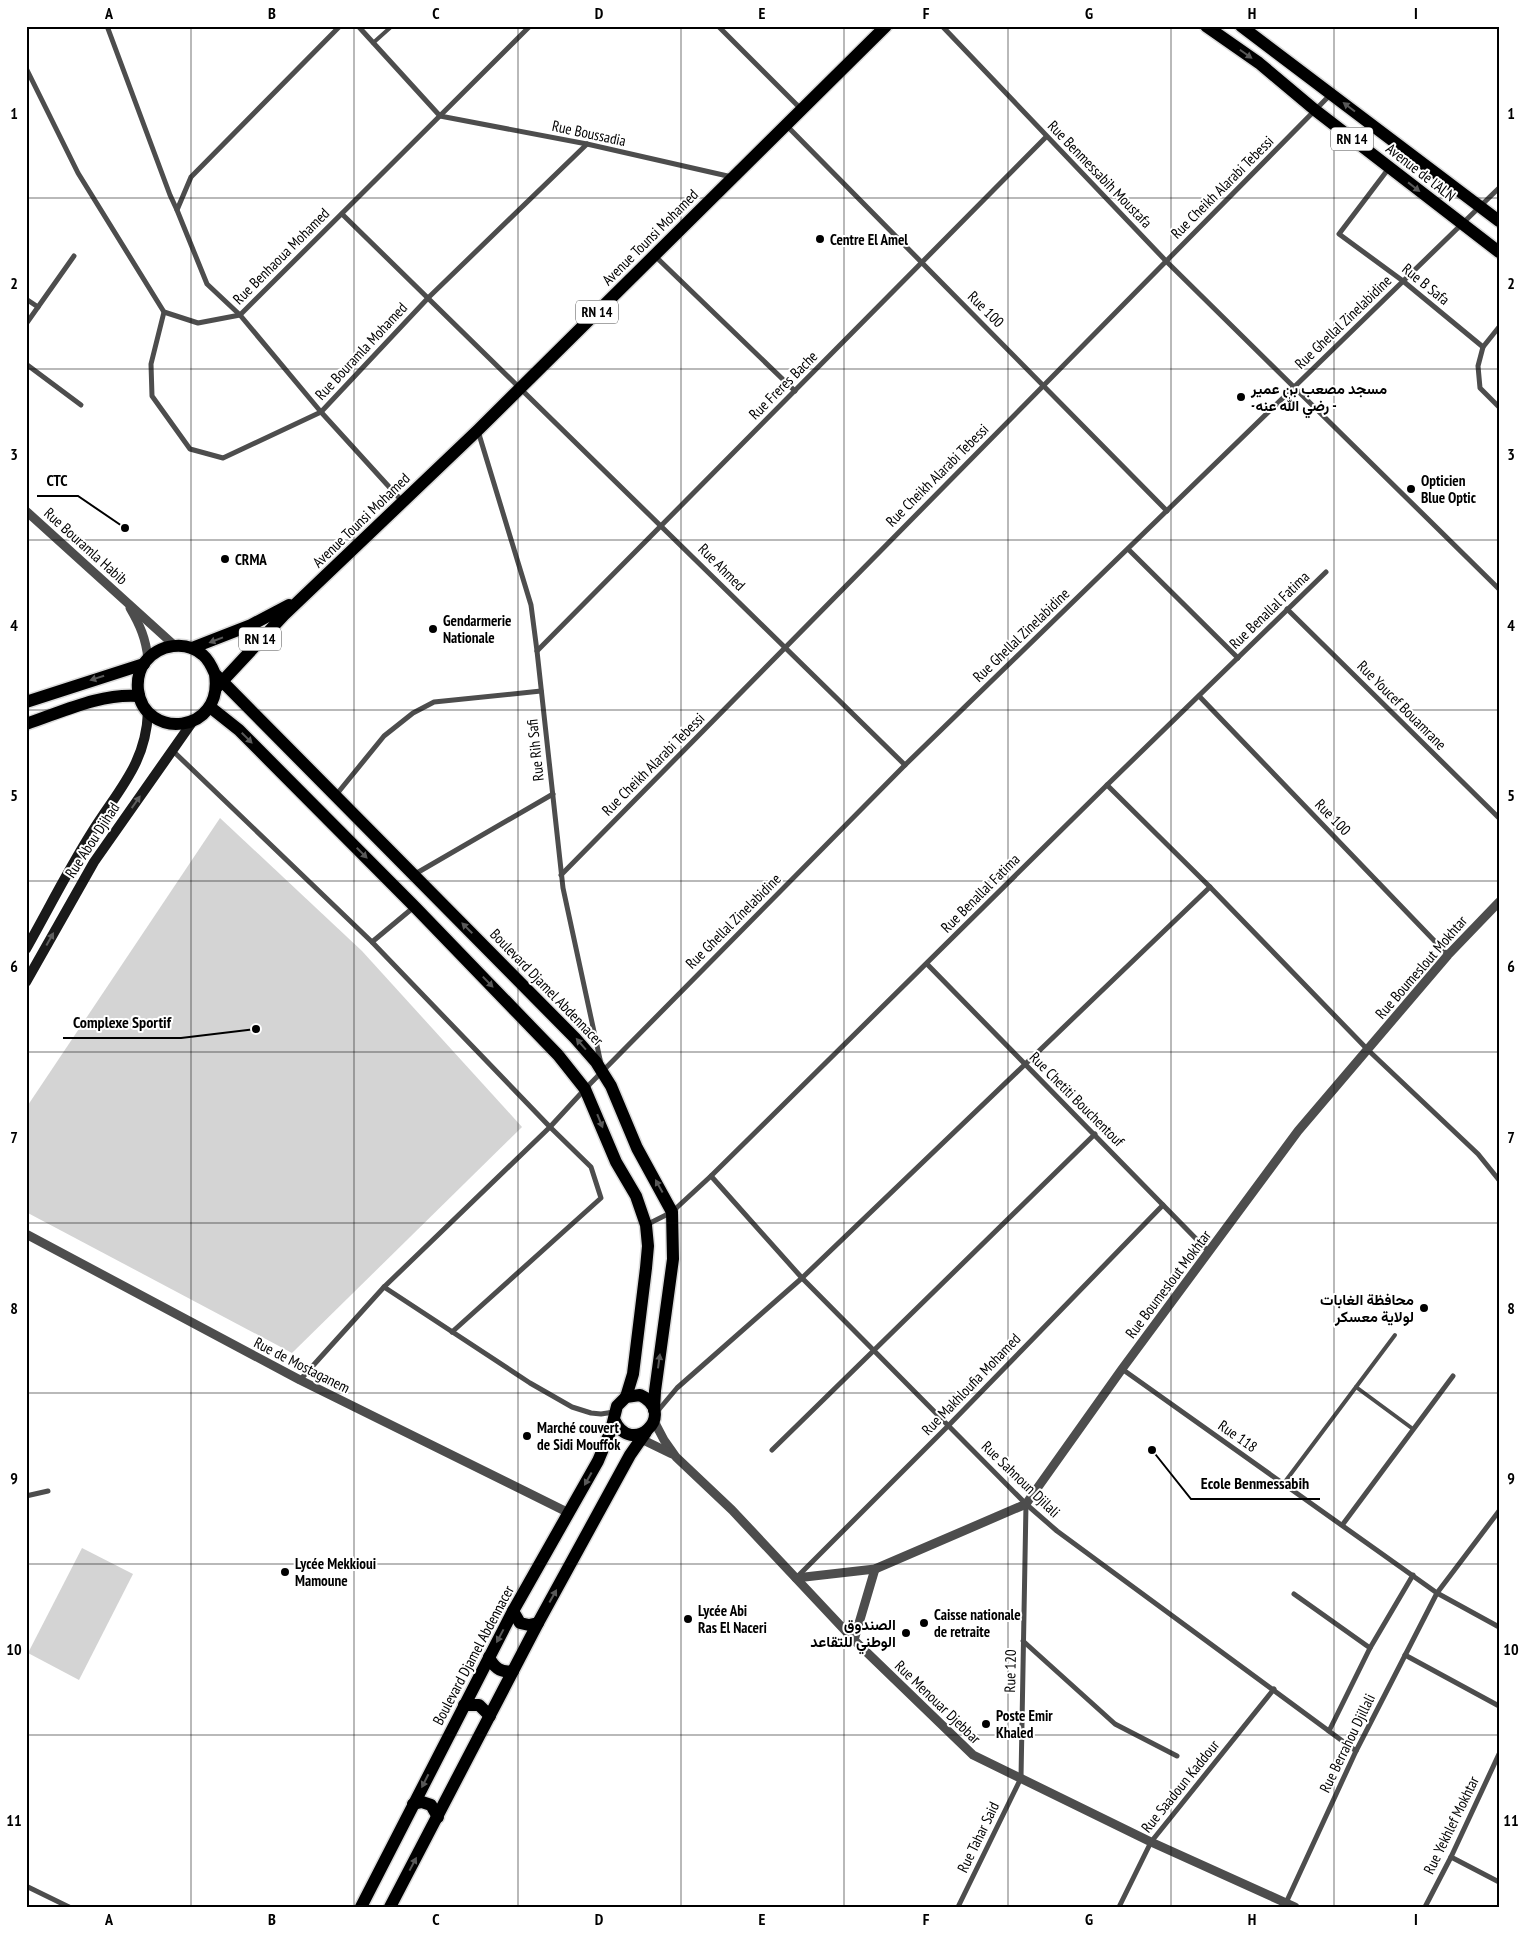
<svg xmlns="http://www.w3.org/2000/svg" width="1525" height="1933" font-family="'PT Sans Narrow',Vazirmatn,sans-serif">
	<rect width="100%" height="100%" fill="#fff"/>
	<g fill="#d4d4d4">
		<polygon points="220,818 362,951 522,1127 292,1353 26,1212 26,1108"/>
		<polygon points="82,1548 133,1574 79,1680 28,1653"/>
	</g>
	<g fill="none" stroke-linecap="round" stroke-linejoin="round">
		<defs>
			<g id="primary">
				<polyline points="1206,26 1259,63 1315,110 1499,252"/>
				<polyline points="1241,26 1499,221"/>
				<polyline points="192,648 251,625 289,605"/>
				<path d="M215 674C224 735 144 740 138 690 137 680 139 670 145 662 159 644 186 640 203 655 209 660 212 667 215 674L575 1038 596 1062 611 1086 637 1148 672 1212 673 1259 655 1391 654 1410"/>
				<polyline points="217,687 284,615 478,430 886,26"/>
				<polyline points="26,702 144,664"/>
				<polyline points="210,707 239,730 415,907 558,1055 585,1089 616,1162 636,1196 646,1225 648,1246 646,1268 633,1374 626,1397"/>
				<path d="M26 724C62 712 100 693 139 696"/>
				<polyline points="513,1611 520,1623 529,1625 538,1623"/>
				<path d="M489 1657C494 1668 501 1673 513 1671"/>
				<polyline points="464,1705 479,1705 490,1716"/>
				<polyline points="413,1804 422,1802 431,1805 438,1817"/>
				<path d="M361 1907 513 1611 598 1461 611 1430 617 1406 626 1397 640 1395C679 1414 631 1459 614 1419"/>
				<polyline points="390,1907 538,1623 630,1455 646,1432"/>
			</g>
		</defs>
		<use href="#primary" stroke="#dbdbdb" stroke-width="15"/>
		<g stroke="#4d4d4d" stroke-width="4">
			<polyline points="373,43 392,26"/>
			<polyline points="1356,1387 1413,1429"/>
			<polyline points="1284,1483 1395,1335"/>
		</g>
		<g stroke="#4d4d4d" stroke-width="5">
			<polyline points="107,26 170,195 177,210"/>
			<polyline points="340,26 191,177 177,210 207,284 240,315 321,412 402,501"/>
			<polyline points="358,26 440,116 587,144 732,177"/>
			<polyline points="718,26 801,109"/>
			<polyline points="942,26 1166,261 1499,589"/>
			<polyline points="26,68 78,173 164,312 198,323 240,315 530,26"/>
			<polyline points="786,125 1167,511"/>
			<polyline points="1389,168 1339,234 1403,281 1483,347 1478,366 1480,388 1499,407"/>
			<polyline points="342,214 905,765"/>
			<polyline points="655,256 795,391"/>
			<polyline points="26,299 38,307"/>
			<polyline points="164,312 151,364 152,396 190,449 223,458 321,412 429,297 587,144"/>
			<polyline points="26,324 74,256"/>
			<polyline points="1483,347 1499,327"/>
			<polyline points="26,364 81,405"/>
			<polyline points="478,431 531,605 537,651 563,888 601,1064"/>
			<polyline points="1128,549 1238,658"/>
			<polyline points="1287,609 1499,818"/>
			<polyline points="537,651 1046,137"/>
			<polyline points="1199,696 1448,955"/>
			<polyline points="172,750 372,942 550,1127 591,1167 601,1198 452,1332"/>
			<polyline points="1107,785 1210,887 1368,1050 1478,1154 1499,1180"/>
			<polyline points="336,795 384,736 413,713 434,702 541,691"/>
			<polyline points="415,874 553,794"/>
			<polyline points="561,875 1331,94"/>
			<polyline points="372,942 414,907"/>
			<polyline points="927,964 1209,1252"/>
			<polyline points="711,1176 802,1278 1026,1504 1057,1531 1356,1751"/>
			<polyline points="646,1225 672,1212 711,1176 1107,785 1326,572"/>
			<polyline points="384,1287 530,1383 572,1407 591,1413 601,1414 614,1412"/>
			<polyline points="1122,1369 1437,1593 1499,1627"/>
			<polyline points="300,1380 384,1287 550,1127 585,1089 905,765 1499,188"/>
			<polyline points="656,1413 677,1388 802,1278 1210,887"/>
			<polyline points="772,1450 1095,1134"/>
			<polyline points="26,1496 48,1491"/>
			<polyline points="1343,1524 1453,1376"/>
			<polyline points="797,1577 948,1426 1163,1205"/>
			<polyline points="1294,1594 1370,1648"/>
			<polyline points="1023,1641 1115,1724 1177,1756"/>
			<polyline points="1405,1655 1499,1706"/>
			<polyline points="1329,1731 1370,1648 1413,1575"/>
			<polyline points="1451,1857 1499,1882"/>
			<polyline points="26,1886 69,1907"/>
			<polyline points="1285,1905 1356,1751 1437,1593 1499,1511"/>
			<polyline points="958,1907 1021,1778 1026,1504"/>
			<polyline points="1119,1907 1151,1842 1274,1689"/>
			<polyline points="1425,1907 1451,1857 1499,1754"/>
		</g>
		<g stroke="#4d4d4d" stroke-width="9">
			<polyline points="26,511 174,645"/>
			<path d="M130 608C140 625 146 639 148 659"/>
			<polyline points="26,1234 300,1380 569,1513"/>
			<polyline points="654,1421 664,1440 676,1457 732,1510 854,1640 973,1755 1151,1842 1295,1907"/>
			<polyline points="637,1437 672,1454"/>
			<polyline points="796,1578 875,1569 1026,1504 1122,1369 1298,1131 1448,955 1499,902"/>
			<polyline points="854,1640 875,1569"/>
		</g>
		<g stroke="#1a1a1a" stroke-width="10">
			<path d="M26 949C48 910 68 870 92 832 118 790 146 764 148 712"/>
			<polyline points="26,982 94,862 193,721"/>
		</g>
		<use href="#primary" stroke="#000" stroke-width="12"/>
	</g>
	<defs><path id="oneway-solid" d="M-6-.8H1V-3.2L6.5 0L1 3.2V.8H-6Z" transform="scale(1.25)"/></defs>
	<g fill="#595959">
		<use href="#oneway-solid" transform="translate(1246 54) rotate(35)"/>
		<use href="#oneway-solid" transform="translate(1349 107) rotate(-143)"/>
		<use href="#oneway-solid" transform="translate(1414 187) rotate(38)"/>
		<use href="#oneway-solid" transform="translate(216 640) rotate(159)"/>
		<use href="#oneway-solid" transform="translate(97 678) rotate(162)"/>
		<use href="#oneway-solid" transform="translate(247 738) rotate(45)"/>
		<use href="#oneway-solid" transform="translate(362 853) rotate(45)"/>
		<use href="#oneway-solid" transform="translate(467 928) rotate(-135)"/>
		<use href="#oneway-solid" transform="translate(488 982) rotate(46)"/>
		<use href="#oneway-solid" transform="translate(581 1044) rotate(-131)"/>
		<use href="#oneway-solid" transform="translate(600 1121) rotate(68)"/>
		<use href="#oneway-solid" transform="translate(659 1186) rotate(-119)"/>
		<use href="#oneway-solid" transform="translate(659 1361) rotate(-82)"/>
		<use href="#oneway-solid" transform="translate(588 1479) rotate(119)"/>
		<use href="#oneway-solid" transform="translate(553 1596) rotate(-61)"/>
		<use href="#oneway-solid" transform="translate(500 1636) rotate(118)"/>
		<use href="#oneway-solid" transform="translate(425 1781) rotate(117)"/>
		<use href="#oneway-solid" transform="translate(413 1864) rotate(-62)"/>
	</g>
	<g fill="#5f5f5f">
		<use href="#oneway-solid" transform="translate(136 802) rotate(-55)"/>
		<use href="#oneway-solid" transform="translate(50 939) rotate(-61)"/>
	</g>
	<path fill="none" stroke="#000" stroke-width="1" stroke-opacity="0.55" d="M191 26V1907M354 26V1907M518 26V1907M681 26V1907M844 26V1907M1008 26V1907M1171 26V1907M1334 26V1907M26 198H1499M26 369H1499M26 540H1499M26 710H1499M26 881H1499M26 1052H1499M26 1223H1499M26 1393H1499M26 1564H1499M26 1735H1499"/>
	<g fill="#000" stroke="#fff" stroke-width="2">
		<circle cx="820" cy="239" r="5"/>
		<circle cx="1241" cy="397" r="5"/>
		<circle cx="1411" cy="489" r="5"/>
		<circle cx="225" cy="559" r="5"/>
		<circle cx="433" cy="629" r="5"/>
		<circle cx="1424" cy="1308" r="5"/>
		<circle cx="527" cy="1436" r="5"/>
		<circle cx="285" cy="1572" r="5"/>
		<circle cx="688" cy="1619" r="5"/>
		<circle cx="924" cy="1623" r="5"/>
		<circle cx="906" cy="1633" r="5"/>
		<circle cx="986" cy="1724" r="5"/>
	</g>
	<g text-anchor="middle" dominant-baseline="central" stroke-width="4" stroke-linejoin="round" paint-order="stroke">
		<g fill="#fff" stroke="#4c4c4c" stroke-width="1">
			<rect x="1331" y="127.5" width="42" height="23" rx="4"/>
			<rect x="576" y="300.5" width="42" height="23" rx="4"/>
			<rect x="239" y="627.5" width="42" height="23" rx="4"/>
		</g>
		<g font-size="14" font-weight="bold" fill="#000">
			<text x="1352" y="139">RN 14</text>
			<text x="597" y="312">RN 14</text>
			<text x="260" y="639">RN 14</text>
		</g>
		<g font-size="15" fill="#000" stroke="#fff">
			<text transform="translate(589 133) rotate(12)">Rue Boussadia</text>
			<text transform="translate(1421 172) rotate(38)">Avenue de l'ALN</text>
			<text transform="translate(1100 174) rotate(46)">Rue Benmessabih Moustafa</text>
			<text transform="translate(1222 187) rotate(-45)">Rue Cheikh Alarabi Tebessi</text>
			<text transform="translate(650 237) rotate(-45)">Avenue Tounsi Mohamed</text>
			<text transform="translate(281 256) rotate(-45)">Rue Benhaoua Mohamed</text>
			<text transform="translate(1426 284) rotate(39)">Rue B Safa</text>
			<text transform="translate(986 309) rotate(45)">Rue 100</text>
			<text transform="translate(1343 322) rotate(-44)">Rue Ghellal Zinelabidine</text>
			<text transform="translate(361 351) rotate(-47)">Rue Bouramla Mohamed</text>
			<text transform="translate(783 385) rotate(-45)">Rue Freres Bache</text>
			<text transform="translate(937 475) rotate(-45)">Rue Cheikh Alarabi Tebessi</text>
			<text transform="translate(361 520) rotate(-44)">Avenue Tounsi Mohamed</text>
			<text transform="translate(86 546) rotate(42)">Rue Bouramla Habib</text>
			<text transform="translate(722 567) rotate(45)">Rue Ahmed</text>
			<text transform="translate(1269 610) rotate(-44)">Rue Benallal Fatima</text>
			<text transform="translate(1021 635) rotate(-44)">Rue Ghellal Zinelabidine</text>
			<text transform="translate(1402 705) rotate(45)">Rue Youcef Bouamrane</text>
			<text transform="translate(535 750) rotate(-96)">Rue Rih Safi</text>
			<text transform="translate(653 764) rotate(-45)">Rue Cheikh Alarabi Tebessi</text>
			<text transform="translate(1333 817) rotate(46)">Rue 100</text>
			<text transform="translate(92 840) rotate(-57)">Rue Abou Djihad</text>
			<text transform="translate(980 893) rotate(-45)">Rue Benallal Fatima</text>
			<text transform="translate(733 921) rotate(-45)">Rue Ghellal Zinelabidine</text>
			<text transform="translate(1421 967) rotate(-49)">Rue Boumeslout Mokhtar</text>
			<text transform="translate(547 987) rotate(46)">Boulevard Djamel Abdennacer</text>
			<text transform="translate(1077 1099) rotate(45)">Rue Chetiti Bouchentouf</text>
			<text transform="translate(1168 1284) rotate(-53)">Rue Boumeslout Mokhtar</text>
			<text transform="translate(302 1365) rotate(27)">Rue de Mostaganem</text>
			<text transform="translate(971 1384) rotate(-46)">Rue Makhloufia Mohamed</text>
			<text transform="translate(1238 1436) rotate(35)">Rue 118</text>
			<text transform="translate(1021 1479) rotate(44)">Rue Sahnoun Djilali</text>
			<text transform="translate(473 1655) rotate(-62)">Boulevard Djamel Abdennacer</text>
			<text transform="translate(1010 1671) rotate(-89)">Rue 120</text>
			<text transform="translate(938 1702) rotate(44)">Rue Menouar Djebbar</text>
			<text transform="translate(1347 1743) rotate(-64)">Rue Berrahou Djillali</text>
			<text transform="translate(1180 1786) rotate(-51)">Rue Saadoun Kaddour</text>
			<text transform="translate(1451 1825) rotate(-64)">Rue Yekhlef Mokhtar</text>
			<text transform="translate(978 1837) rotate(-64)">Rue Tahar Said</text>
		</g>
		<g font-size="15" font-weight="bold" fill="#000" stroke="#fff" text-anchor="start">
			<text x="830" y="239">Centre El Amel</text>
			<text x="1251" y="388">مسجد مصعب بن عمير<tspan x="1251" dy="17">-رضي الله عنه -</tspan></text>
			<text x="1421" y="480">Opticien<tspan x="1421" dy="17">Blue Optic</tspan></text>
			<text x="235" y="559">CRMA</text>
			<text x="443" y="620">Gendarmerie<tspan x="443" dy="17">Nationale</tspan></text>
			<text x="1414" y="1299" text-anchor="end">محافظة الغابات<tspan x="1414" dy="17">لولاية معسكر</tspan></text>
			<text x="537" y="1427">Marché couvert<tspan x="537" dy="17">de Sidi Mouffok</tspan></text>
			<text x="295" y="1563">Lycée Mekkioui<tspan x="295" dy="17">Mamoune</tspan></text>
			<text x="698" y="1610">Lycée Abi<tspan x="698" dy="17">Ras El Naceri</tspan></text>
			<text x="934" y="1614">Caisse nationale<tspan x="934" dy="17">de retraite</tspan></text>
			<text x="896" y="1624" text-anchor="end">الصندوق<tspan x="896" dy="17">الوطني للتقاعد</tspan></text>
			<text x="996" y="1715">Poste Emir<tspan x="996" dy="17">Khaled</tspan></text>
		</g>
	</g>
	<path fill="none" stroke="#000" stroke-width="2" d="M125 528L78 496H37M256 1029L181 1038H63M1152 1450L1191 1499H1320"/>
	<g fill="#000" stroke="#fff" stroke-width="2">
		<circle cx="125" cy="528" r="5"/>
		<circle cx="256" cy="1029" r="5"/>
		<circle cx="1152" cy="1450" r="5"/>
	</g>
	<g font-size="16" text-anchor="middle" font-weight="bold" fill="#000" stroke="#fff" stroke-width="4" stroke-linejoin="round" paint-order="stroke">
		<text x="57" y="486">CTC</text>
		<text x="122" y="1028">Complexe Sportif</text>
		<text x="1255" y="1489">Ecole Benmessabih</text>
	</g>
	<rect width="1525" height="1933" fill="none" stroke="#ffffff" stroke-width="55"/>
	<rect x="28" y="28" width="1470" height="1878" fill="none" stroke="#000" stroke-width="2"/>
	<g font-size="16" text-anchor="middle" font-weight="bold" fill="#000">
		<text x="109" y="19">A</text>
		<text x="272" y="19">B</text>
		<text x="436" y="19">C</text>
		<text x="599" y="19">D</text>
		<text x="762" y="19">E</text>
		<text x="926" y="19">F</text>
		<text x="1089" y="19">G</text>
		<text x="1252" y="19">H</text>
		<text x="1416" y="19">I</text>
		<text x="14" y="119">1</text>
		<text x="1511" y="119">1</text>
		<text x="14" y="289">2</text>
		<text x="1511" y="289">2</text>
		<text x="14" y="460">3</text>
		<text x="1511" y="460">3</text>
		<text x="14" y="631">4</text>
		<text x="1511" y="631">4</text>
		<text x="14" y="801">5</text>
		<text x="1511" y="801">5</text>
		<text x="14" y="972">6</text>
		<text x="1511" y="972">6</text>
		<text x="14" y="1143">7</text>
		<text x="1511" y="1143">7</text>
		<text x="14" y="1314">8</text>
		<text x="1511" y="1314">8</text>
		<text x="14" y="1484">9</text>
		<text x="1511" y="1484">9</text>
		<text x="14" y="1655">10</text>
		<text x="1511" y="1655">10</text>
		<text x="14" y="1826">11</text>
		<text x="1511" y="1826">11</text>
		<text x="109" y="1925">A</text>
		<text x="272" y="1925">B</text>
		<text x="436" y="1925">C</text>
		<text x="599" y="1925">D</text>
		<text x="762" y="1925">E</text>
		<text x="926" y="1925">F</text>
		<text x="1089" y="1925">G</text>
		<text x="1252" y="1925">H</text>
		<text x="1416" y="1925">I</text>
	</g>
</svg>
